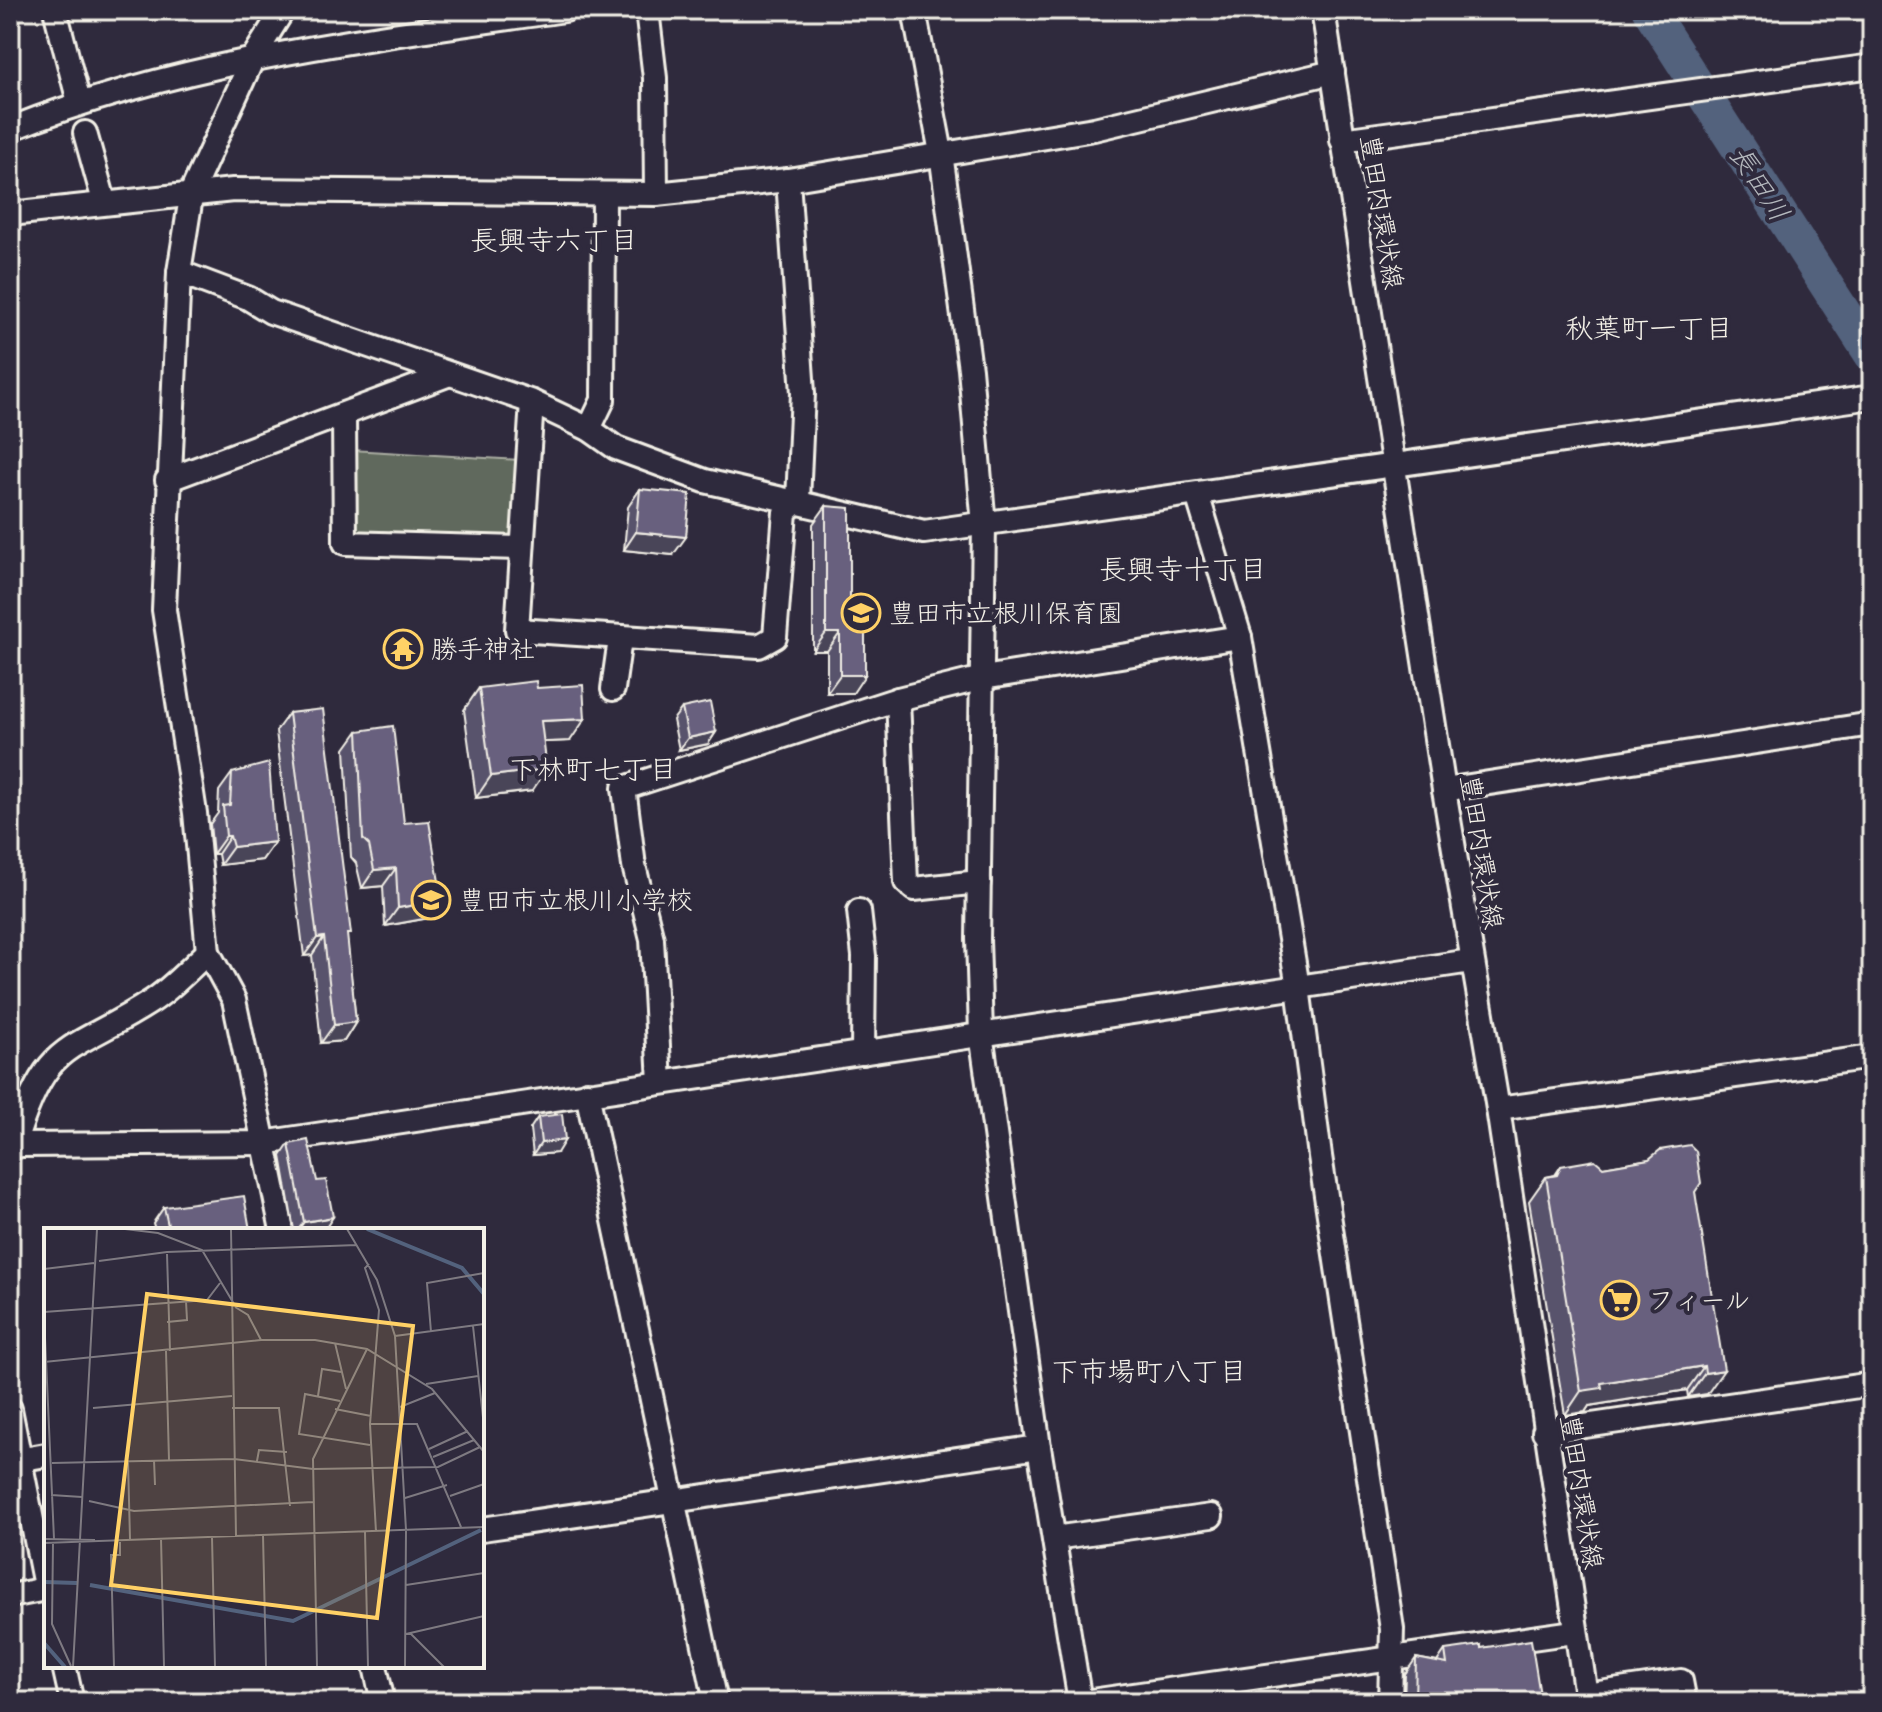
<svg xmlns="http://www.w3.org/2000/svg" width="1882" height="1712" font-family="Itim,'Klee One',sans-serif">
	<rect width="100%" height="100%" fill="#2f2a3d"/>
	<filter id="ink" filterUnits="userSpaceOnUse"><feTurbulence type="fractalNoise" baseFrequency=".0125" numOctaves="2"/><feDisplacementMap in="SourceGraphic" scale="16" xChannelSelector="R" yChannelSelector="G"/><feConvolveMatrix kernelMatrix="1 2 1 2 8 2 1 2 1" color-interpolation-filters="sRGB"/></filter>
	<g filter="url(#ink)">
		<polygon fill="#61695d" stroke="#aaada2" stroke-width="2" points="351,450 520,460 516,535 510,541 358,537 352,529"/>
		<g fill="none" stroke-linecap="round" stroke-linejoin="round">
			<polyline stroke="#53627d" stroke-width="34" points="1649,10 1872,356"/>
			<defs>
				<g id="minor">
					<polyline points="55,10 79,102"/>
					<polyline points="647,10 655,78 656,194"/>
					<polyline points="914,10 941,153 970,369 984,525 978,939 981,1033 1039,1447 1080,1702"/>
					<polyline points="1323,10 1444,790 1498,1109 1587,1702"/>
					<path d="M10 129C187 59 378 37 565 10"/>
					<polyline points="85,133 104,201"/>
					<polyline points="1342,140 1872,66"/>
					<polyline points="10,214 233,190 656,194 788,180 1094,129 1333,72"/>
					<polyline points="179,272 248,298 271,312 532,402 589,429 616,448 705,481 924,532 1872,397"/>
					<polyline points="532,402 517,630 759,646 775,637 785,512 798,500 803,393 788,180"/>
					<polyline points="344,416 345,543 521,548"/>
					<polyline points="589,429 603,400 604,194"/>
					<polyline points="167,480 450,374"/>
					<polyline points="1197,494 1240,637 1298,987 1320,1156 1392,1629 1390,1702"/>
					<polyline points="613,689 620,639"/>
					<polyline points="898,699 906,882 914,889 979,882"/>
					<polyline points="1444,790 1872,724"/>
					<polyline points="859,911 864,956 863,1053"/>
					<polyline points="660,1082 652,939 634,866 624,788 898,699 983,678 1240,637"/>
					<polyline points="587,1093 716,1702"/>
					<polyline points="1498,1109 1872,1057"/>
					<path d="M14 1146C47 1036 67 1056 152 1001 172 988 190 968 208 952"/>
					<polyline points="10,1148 21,1145 263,1143 1471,961"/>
					<polyline points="282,1230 234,1000 208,952 195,813 164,610 179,272 192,191 253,58 283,10"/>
					<polyline points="10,1409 46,1591"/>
					<polyline points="1544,1432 1872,1384"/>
					<polyline points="18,1460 46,1455"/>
					<polyline points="482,1529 1039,1447"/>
					<polyline points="1054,1538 1211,1516"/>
					<polyline points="10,1596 46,1589"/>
					<polyline points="64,1666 72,1702"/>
					<polyline points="375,1666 383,1702"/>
					<polyline points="1586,1695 1681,1681 1685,1702"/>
					<polyline points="1084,1702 1574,1632"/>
				</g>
			</defs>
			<use href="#minor" stroke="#f4f1e8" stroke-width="28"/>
			<use href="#minor" stroke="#2f2a3d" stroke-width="22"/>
		</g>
		<g fill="#59536c" stroke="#f4f1e8" stroke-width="2">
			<polygon points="640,489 673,555 624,550 628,507"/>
			<polygon points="826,506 850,626 853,693 827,693 827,651 813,651 813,524"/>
			<polygon points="479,688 537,688 570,741 544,742 532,791 476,798 464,710"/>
			<polygon points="682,708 716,732 708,744 679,750 673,720"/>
			<polygon points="289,713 347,940 356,1022 344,1041 321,1043 312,955 304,956 276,731"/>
			<polygon points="358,731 404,823 429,918 385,926 383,886 362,888 356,863 351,857 345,749"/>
			<polygon points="232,773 275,842 262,860 220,865 218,854 213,854 210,824 218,813 219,791"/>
			<polygon points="538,1117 557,1153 533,1155 530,1129"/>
			<polygon points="289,1144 325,1229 294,1230 281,1156"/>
			<polygon points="1649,1159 1695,1192 1707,1394 1688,1397 1687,1390 1589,1406 1585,1412 1565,1415 1529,1201 1546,1177 1555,1175 1561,1166 1603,1167"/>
			<polygon points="164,1207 250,1230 155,1230 153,1223"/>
			<polygon points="1481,1648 1541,1701 1540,1702 1404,1702 1405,1674 1416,1658 1437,1662 1445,1650"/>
		</g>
		<g fill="#494458" stroke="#f4f1e8" stroke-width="2">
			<polygon points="636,532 686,537 673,555 624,550"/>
			<polygon points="826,633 840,633 827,651 813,651"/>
			<polygon points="840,675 865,675 853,693 827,693"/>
			<polygon points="585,719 570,741 525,743 541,721"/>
			<polygon points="716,732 708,744 679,750 688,738"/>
			<polygon points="547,769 532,791 476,798 491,776"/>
			<polygon points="226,836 230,836 218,854 213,854"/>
			<polygon points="275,842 262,860 220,865 233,847"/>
			<polygon points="396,868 383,886 362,888 374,870"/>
			<polygon points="442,900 429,918 385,926 398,908"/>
			<polygon points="324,937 312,955 304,956 317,938"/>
			<polygon points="356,1022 344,1041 321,1043 334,1025"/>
			<polygon points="565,1140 557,1153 533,1155 541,1143"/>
			<polygon points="333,1217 325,1229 298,1230 304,1222"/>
			<polygon points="1704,1366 1687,1390 1589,1406 1585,1412 1565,1415 1581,1391 1601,1383"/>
			<polygon points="1724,1370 1707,1394 1688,1397 1705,1373"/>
		</g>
		<g fill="#68617e" stroke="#f4f1e8" stroke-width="2">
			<polygon points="640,489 690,494 686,537 636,532"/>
			<polygon points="826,506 850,508 850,626 865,626 865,675 840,675 840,633 826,633"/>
			<polygon points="536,681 537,688 583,685 585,719 541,721 547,769 491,776 479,688"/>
			<polygon points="710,702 716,732 688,738 682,708"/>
			<polygon points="323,709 351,934 347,934 356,1022 334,1025 324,937 317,938 289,713"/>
			<polygon points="393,726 404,823 429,821 442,900 398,908 396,868 374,870 369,845 363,839 358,731"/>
			<polygon points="269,763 275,842 233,847 230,836 226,836 223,806 230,805 232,773"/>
			<polygon points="562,1114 565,1140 541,1143 538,1117"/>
			<polygon points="308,1140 317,1181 326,1180 333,1217 304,1222 289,1144"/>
			<polygon points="1690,1145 1696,1151 1701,1183 1695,1192 1724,1370 1705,1373 1704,1366 1601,1383 1602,1388 1581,1391 1546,1177 1557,1175 1561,1166 1595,1160 1603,1167 1649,1159 1660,1150"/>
			<polygon points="244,1196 250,1230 169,1230 164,1207"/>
			<polygon points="1531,1640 1541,1701 1415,1702 1416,1658 1447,1664 1445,1650 1481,1645 1481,1648"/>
		</g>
	</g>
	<defs>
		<symbol id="school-ring" viewBox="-11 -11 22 22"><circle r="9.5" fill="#2f2a3d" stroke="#ffd166" stroke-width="1.5"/><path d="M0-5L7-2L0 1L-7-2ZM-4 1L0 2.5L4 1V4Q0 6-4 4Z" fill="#ffd166"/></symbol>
		<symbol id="temple-ring" viewBox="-11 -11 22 22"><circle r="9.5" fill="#2f2a3d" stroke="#ffd166" stroke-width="1.5"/><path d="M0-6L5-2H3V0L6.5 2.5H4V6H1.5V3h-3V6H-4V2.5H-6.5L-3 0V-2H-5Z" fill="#ffd166"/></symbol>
		<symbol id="supermarket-ring" viewBox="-11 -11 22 22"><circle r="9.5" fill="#2f2a3d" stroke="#ffd166" stroke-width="1.5"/><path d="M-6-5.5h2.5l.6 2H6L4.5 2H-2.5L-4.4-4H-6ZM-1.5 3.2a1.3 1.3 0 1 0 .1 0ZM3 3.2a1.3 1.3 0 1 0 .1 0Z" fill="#ffd166"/></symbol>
	</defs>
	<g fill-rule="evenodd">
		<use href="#school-ring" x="839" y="591" width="44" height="44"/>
		<use href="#temple-ring" x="381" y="627" width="44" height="44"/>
		<use href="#school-ring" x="409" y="878" width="44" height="44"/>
		<use href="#supermarket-ring" x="1598" y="1278" width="44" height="44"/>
	</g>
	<g text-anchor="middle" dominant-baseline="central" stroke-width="8" stroke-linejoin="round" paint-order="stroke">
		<g font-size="26" fill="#f4f1e8" stroke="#2f2a3d">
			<text transform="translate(1382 212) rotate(81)">豊田内環状線</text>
			<text transform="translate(1482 852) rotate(81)">豊田内環状線</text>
			<text transform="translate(1582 1492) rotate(81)">豊田内環状線</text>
		</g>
		<g font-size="26" fill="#f4f1e8" stroke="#2f2a3d" text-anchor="start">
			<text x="889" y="613">豊田市立根川保育園</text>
			<text x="431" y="649">勝手神社</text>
			<text x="459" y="900">豊田市立根川小学校</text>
			<text x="1648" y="1300">フィール</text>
		</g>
		<g font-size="28" font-style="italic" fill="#b4b8bd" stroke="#2f2a3d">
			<text transform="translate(1760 183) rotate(57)">長田川</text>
		</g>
		<g font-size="28" fill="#f4f1e8" stroke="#2f2a3d">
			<text x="554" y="240">長興寺六丁目</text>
			<text x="1649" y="328">秋葉町一丁目</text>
			<text x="1183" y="569">長興寺十丁目</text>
			<text x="593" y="769">下林町七丁目</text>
			<text x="1149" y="1371">下市場町八丁目</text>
		</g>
	</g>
	<g transform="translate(44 1228)">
		<rect width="440" height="440" fill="#2f2a3d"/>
		<path fill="none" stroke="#53627d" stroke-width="4" d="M323 1 418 40 440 66M0 354 33 355M46 357 249 393 437 302M0 415 21 439"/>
		<path fill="none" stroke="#7e7a81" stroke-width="2" d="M81 1 114 5 158 22 190 76M187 1 192 308M303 1 333 52 351 108 362 302 361 439M123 26 126 123M55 33 123 24 313 17M325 36 321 40 335 82 326 196 332 304M0 41 50 35M191 79 204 87 217 112M0 84 163 72 176 55M0 87 10 311M123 94 143 92 142 73M429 98 440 199M387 104 383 55 440 45M351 108 440 96M291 115 302 161M122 123 125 232M0 134 217 112H271L323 121 388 161 440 224M382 156 434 148M274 168 278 141 297 144M296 173 261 166 255 206 326 217M356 179 391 165M49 180 188 168M188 180H235L246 278M291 181 327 188M326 196H373L417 299M385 221 424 203M389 229 430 212M110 232 111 257M84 233 86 311M213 233 215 222 243 224M8 235 190 231 269 241 394 239 436 219M7 267 38 269M406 268 440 256M361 270 403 257M45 273 90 283 269 274M321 304 324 439M219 307 222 439M168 309 171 439M117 310 120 439M0 311 51 312M0 315 440 299M9 315 8 396 27 438M362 357 440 345M366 405 400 439M362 406 440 388M29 439 53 1M70 439 67 327H76V312M273 439 269 231 323 121"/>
		<path fill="#ffd166" fill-opacity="0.15" stroke="#ffd166" stroke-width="4" d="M103 66 369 98 333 390 67 357Z"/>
		<rect width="440" height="440" fill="none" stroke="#f4f1e8" stroke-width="4"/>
	</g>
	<rect width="1882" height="1712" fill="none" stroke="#2f2a3d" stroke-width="40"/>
	<rect x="20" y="20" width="1842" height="1672" fill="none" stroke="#f4f1e8" stroke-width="3" filter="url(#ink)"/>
</svg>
